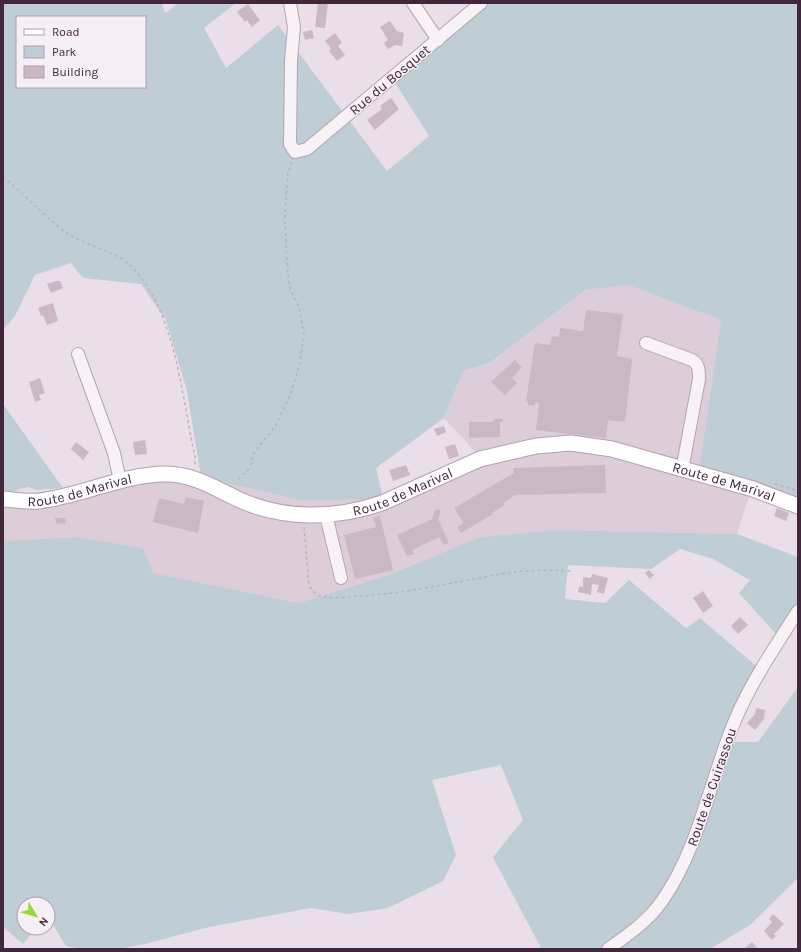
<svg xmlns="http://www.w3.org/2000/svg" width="801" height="952" font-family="Karla,sans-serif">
	<rect width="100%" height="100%" fill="#eadfe8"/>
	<polygon fill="#dccdd8" points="628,285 721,320 699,470 753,484 737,534 555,530 480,537 391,574 299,603 152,573 76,537 3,541 3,494 50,492 63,488 153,471 383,499 480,457 444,418 463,371 491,363 585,290"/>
	<g fill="#bfcdd4" fill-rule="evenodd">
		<path d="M3 3H162L165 13 179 3H236L204 28 226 68 278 25 387 171 429 136 394 81 487 3H798V502L699 470 721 320 628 285 585 290 490 363 463 371 444 418 376 468 383 499 301 500 201 477 187 391 166 320 141 284 83 278 71 263 35 275 15 316 3 330ZM17 17H145V87H17Z"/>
		<polygon points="3,404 63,488 37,490 28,487 19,489 10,495 3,494"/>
		<polygon points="555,530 737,534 798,557 798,604 777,635 739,593 750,580 713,559 680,549 651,569 568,565 565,599 605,603 629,580 686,628 700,618 756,666 722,742 758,742 798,687 798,878 750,925 710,949 540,949 540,946 493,857 523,820 501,765 432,780 456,855 443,881 388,908 348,914 311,908 209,927 145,944 119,949 82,949 66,946 48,917 48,904 24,904 24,928 36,928 23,944 3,927 3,541 76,537 143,548 153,573 299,603 391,574 480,537"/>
	</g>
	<g fill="#cab8c6">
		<polygon points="318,3 328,3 325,28 315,27"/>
		<polygon points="248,4 260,20 252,27 247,20 245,22 237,12"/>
		<polygon points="390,21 397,31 404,33 402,46 395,45 388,49 384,43 388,40 380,27"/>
		<polygon points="312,30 314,38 305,40 303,32"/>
		<polygon points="335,33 342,43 338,46 345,55 337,61 329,51 331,49 325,41"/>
		<polygon points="391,98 399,109 375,130 367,120 382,109 380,106"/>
		<polygon points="56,281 60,281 63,288 51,293 47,284"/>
		<polygon points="53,303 58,321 47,325 43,315 41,316 38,308"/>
		<polygon points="586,310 623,314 617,356 632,359 625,422 608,420 606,438 536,430 539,403 535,402 535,406 528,405 528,402 526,401 535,343 550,345 552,336 559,337 560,328 583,331"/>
		<polygon points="515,360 522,367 512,378 517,383 505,395 491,382"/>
		<polygon points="40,378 45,393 39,395 41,400 35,402 29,382"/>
		<polygon points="494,419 503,419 503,422 500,422 500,437 469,438 469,422 494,422"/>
		<polygon points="444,426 446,432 437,436 434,429"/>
		<polygon points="145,440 147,454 135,455 133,442"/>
		<polygon points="76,442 89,452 83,460 71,449"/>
		<polygon points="455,444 459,456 449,459 445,447"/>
		<polygon points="406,465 410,475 393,481 389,470"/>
		<polygon points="605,465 606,493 515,495 503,503 504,505 492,513 493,514 461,533 457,527 464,523 454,508 514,473 513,468"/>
		<polygon points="186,497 204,501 198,533 153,522 159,498 184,504"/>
		<polygon points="777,508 789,513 786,521 774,516"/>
		<polygon points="436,509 441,511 438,519 449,543 444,545 439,537 412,550 414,554 407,556 397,535 432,519"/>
		<polygon points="380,516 393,570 355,579 344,535 376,527 373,517"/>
		<polygon points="55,518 65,518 66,523 56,524"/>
		<polygon points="649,570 654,575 650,579 645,573"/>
		<polygon points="592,574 608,578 604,594 597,592 599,585 592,584 591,595 578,592 579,586 583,587 583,577 591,578"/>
		<polygon points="703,591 713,606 703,613 693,598"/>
		<polygon points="740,617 748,625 738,634 731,626"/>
		<polygon points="756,708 765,710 764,719 755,730 747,723 755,714"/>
		<polygon points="773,914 784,924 774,934 776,936 772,940 764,931 772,922 769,919"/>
		<polygon points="752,942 758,949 744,949"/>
	</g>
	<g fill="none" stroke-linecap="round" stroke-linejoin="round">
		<defs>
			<g id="minor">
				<polyline points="290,3 294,27 291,61 290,144 295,152 307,149 481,3"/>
				<polyline points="413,3 438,40"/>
				<path d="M646 343 692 360C699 364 699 371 699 379L682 470"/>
				<polyline points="78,354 114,453 120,481"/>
				<polyline points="326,515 341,578"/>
				<path d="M608 949C628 935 648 921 662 901 700 847 710 778 736 718 752 681 776 645 798 611"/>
			</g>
			<g id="major">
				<path id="s1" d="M3 499C15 500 27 502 39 501 82 496 123 474 166 474 194 474 216 489 240 500 284 520 336 519 382 503L480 459 536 446 571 443 612 449 753 489 798 506"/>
			</g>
		</defs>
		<use href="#minor" stroke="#b4a4b1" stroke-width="14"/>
		<use href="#major" stroke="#b79db2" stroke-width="17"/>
		<g stroke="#beb1ba" stroke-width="1.5" stroke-dasharray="3 3" stroke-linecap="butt">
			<path d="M3 177C24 194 43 215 64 231 85 247 115 249 133 268 177 316 181 395 195 456V467"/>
			<polyline points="238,479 249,469 254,453 276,425 291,393 300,363 304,333 299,308 289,286 286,247 285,213 288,172 292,162"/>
			<polyline points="775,484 798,491"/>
			<path d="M304 527 309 586C313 590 314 594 320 596 332 599 347 597 360 596 412 593 462 580 514 572 533 570 552 570 572 571"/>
		</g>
		<use href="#minor" stroke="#f8f2f6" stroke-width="12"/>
		<use href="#major" stroke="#fff" stroke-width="15"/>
	</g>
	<g text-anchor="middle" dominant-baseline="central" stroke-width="3" stroke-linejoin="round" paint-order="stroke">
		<g font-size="14" fill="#42263c" stroke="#f7eff6">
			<text transform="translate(390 80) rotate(-40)">Rue du Bosquet</text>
			<text stroke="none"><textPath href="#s1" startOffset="749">Route de Marival</textPath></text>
			<text stroke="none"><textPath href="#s1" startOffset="78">Route de Marival</textPath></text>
			<text stroke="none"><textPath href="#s1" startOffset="414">Route de Marival</textPath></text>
			<text transform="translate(712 787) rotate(-71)">Route de Cuirassou</text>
		</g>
	</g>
	<rect width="801" height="952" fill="none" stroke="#42263c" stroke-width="8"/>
	<rect x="16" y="16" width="130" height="72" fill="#f7eff6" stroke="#af9fac"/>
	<rect x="24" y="29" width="20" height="6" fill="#ffffff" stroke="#af9fac"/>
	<text x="52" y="36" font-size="12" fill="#42263c">Road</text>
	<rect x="24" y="46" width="20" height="12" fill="#bfcdd4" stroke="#af9fac"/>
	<text x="52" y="56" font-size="12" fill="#42263c">Park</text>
	<rect x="24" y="66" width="20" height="12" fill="#cab8c6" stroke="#af9fac"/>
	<text x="52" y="76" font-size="12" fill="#42263c">Building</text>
	<g transform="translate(36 916) rotate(128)"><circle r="19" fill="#f7eff6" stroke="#af9fac"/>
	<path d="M0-3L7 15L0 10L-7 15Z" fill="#94db37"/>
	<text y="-6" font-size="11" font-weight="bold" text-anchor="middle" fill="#42263c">N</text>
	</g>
</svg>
